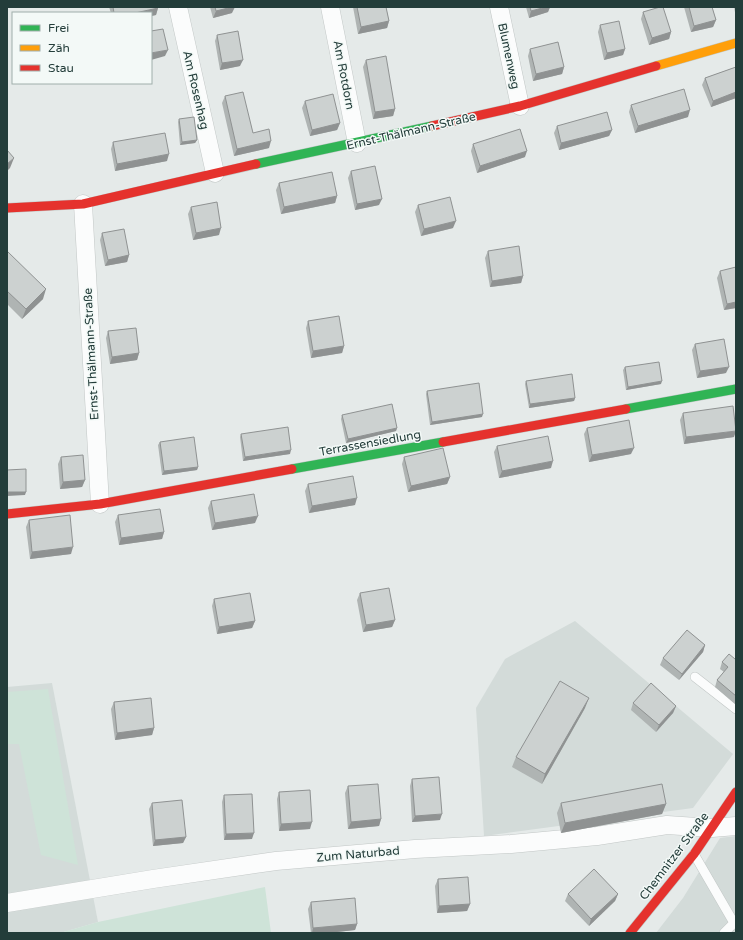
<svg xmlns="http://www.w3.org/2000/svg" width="743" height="940" font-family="'Varela Round',sans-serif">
	<rect width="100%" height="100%" fill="#e5eae9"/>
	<g fill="#d3dbd9">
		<polygon points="575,621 733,754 693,808 484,836 476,708 505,659"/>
		<polygon points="52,683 98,922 60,933 7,933 7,687"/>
		<polygon points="736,836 736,933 656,933 683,898 720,838"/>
	</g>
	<g fill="#cee3d8">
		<polygon points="48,689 78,865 41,855 19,744 7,744 7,692"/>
		<polygon points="265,887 271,933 60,933 98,922"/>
	</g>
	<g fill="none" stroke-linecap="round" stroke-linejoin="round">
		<defs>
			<g id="lane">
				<polyline points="695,677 736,709"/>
				<polyline points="694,854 734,923 724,933"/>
			</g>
			<g id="street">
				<polyline points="178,7 215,173"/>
				<polyline points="330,7 357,143"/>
				<polyline points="499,7 520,106"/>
				<polyline points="83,204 100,504"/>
				<polyline points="7,903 153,879 276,861 415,849 511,844 597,836 667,825 712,828 736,826"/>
			</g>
			<g id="fast">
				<polyline points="256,164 432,126"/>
				<polyline points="626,409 736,389"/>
				<polyline points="292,469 443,442"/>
			</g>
			<polyline id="slow" points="656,66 736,43"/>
			<g id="jam">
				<polyline points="432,126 520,106 656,66"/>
				<polyline points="7,208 83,204 256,164"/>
				<polyline points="443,442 626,409"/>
				<polyline points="7,514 100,504 292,469"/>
				<polyline points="630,933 694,854 736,792"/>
			</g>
		</defs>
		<use href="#lane" stroke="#c2c7c6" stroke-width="10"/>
		<use href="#street" stroke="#c2c7c6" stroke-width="19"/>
		<use href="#fast" stroke="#c0c8c6" stroke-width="10"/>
		<use href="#slow" stroke="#c0c8c6" stroke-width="10"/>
		<use href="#jam" stroke="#c0c8c6" stroke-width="10"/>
		<use href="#lane" stroke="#fbfcfc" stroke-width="9"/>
		<use href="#street" stroke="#fbfcfc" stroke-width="18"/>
		<use href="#fast" stroke="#30b455" stroke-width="9"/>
		<use href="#slow" stroke="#ff9f0a" stroke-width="9"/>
		<use href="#jam" stroke="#e5322d" stroke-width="9"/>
	</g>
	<g fill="#afb4b3">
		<polygon points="109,7 158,7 158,8 156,15 151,16 151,13 111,13"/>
		<polygon points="210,7 232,7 232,13 213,18"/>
		<polygon points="353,7 386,7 389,21 387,28 358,34"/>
		<polygon points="526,7 550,7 548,12 529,18"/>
		<polygon points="684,7 712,7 716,20 713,27 691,32"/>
		<polygon points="734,7 736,7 736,18"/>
		<polygon points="643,12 671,32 669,39 649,45 641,19"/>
		<polygon points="600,25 625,49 623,55 604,60 598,32"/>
		<polygon points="217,35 240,66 220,70 215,41"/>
		<polygon points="530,49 564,67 562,74 533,81 528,56"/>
		<polygon points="366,60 395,109 393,116 373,119 363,67"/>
		<polygon points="736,67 736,98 711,107 702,85 705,78"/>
		<polygon points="225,96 253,133 269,148 234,156 222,103"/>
		<polygon points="305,101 340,123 337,130 310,136 302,108"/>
		<polygon points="631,105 688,117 635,133 629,112"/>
		<polygon points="179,119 197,140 195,143 180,145 178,122"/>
		<polygon points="557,126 612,130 609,136 559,150 554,133"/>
		<polygon points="113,142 167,161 115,171 111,149"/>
		<polygon points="473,144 525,157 477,173 471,151"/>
		<polygon points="351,171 379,205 355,210 348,178"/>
		<polygon points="279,183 337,196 335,203 281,214 276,190"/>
		<polygon points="418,205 453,228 421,236 415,212"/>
		<polygon points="191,207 219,235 193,240 188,214"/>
		<polygon points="102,233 129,255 127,262 105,266 100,240"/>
		<polygon points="7,251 43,299 22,319 7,304"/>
		<polygon points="488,251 523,276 521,283 490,287 485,258"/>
		<polygon points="720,271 736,308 724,310 717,278"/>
		<polygon points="308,321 344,346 342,353 311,358 306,328"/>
		<polygon points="108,331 139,353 137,360 110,364 106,338"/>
		<polygon points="695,344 726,373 697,378 692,350"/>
		<polygon points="625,367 661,384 626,390 623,370"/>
		<polygon points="526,381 575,398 574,401 529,408 525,384"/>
		<polygon points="427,391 482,417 430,425 426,394"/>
		<polygon points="683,413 734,437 684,444 680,420"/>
		<polygon points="342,415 397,428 396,431 346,443 341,419"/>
		<polygon points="587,428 631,454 589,462 584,434"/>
		<polygon points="241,434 290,454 243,461 240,437"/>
		<polygon points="160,442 198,467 197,470 162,475 158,445"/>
		<polygon points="497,446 551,468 499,478 494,452"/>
		<polygon points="61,457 85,480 82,487 60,489 58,464"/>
		<polygon points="404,457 450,477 447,484 408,492 402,464"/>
		<polygon points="308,484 355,505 309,513 305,491"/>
		<polygon points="211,501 255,523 212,530 208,508"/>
		<polygon points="118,515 164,532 162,539 119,545 115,522"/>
		<polygon points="29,520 71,554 30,559 26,527"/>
		<polygon points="360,593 395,620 392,627 363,632 357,600"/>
		<polygon points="214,599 255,621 252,628 217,634 212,606"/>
		<polygon points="705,645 703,652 679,680 660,665 663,658"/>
		<polygon points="736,658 736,705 715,687 717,680 724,672 720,669 722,662 735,659"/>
		<polygon points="114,702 154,728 152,735 115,740 111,709"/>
		<polygon points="633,703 676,706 673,713 656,732 631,710"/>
		<polygon points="585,708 542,784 512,767 516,757"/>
		<polygon points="412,779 440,820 412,822 410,786"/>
		<polygon points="348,786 381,819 379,826 348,829 345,793"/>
		<polygon points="279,792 310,829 279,831 277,799"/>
		<polygon points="224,795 252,839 224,840 222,802"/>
		<polygon points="152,803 186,837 183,843 153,846 149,809"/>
		<polygon points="561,803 666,804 662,814 561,833 557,813"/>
		<polygon points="438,879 470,904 467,911 437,913 435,886"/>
		<polygon points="568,894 618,894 615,901 589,926 565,901"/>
		<polygon points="311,902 357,924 355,930 328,933 311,933 308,909"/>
	</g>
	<g fill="#8f9292">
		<polygon points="232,7 235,7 232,13 213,18 216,11"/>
		<polygon points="546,7 550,7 548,12 529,18 531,11"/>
		<polygon points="158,8 156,15 151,16 151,13 135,13"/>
		<polygon points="716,20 713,27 691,32 694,26"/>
		<polygon points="389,21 387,28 358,34 361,27"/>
		<polygon points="671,32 669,39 649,45 652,38"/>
		<polygon points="625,49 623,55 604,60 607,53"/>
		<polygon points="168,50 165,56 151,60 151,53"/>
		<polygon points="243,60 240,66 220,70 222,63"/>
		<polygon points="564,67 562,74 533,81 536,74"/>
		<polygon points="736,92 736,98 711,107 713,101"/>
		<polygon points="395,109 393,116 373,119 375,112"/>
		<polygon points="690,110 688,117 635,133 638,126"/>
		<polygon points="340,123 337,130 310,136 312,130"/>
		<polygon points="612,130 609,136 559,150 561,143"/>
		<polygon points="197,140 195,143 180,145 182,142"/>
		<polygon points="271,141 269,148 234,156 237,149"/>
		<polygon points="527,151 525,157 477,173 480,166"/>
		<polygon points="169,154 167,161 115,171 117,164"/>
		<polygon points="14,158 10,168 7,171 7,164"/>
		<polygon points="337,196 335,203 281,214 284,207"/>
		<polygon points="382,199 379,205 355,210 357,204"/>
		<polygon points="456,221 453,228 421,236 424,229"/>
		<polygon points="221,228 219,235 193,240 196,233"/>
		<polygon points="129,255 127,262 105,266 108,260"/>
		<polygon points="523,276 521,283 490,287 492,281"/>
		<polygon points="46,289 43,299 22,319 26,309"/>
		<polygon points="736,302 736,308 724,310 727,304"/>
		<polygon points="344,346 342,353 311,358 313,351"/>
		<polygon points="139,353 137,360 110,364 112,357"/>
		<polygon points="729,367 726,373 697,378 700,371"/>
		<polygon points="662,381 661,384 626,390 628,387"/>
		<polygon points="575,398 574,401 529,408 530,404"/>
		<polygon points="483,414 482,417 430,425 432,422"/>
		<polygon points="397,428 396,431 346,443 348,439"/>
		<polygon points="736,431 734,437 684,444 686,437"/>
		<polygon points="634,448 631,454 589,462 592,455"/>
		<polygon points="291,450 290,454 243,461 245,457"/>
		<polygon points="553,461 551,468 499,478 502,471"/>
		<polygon points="198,467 197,470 162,475 164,471"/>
		<polygon points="450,477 447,484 408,492 411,486"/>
		<polygon points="85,480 82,487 60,489 63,482"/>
		<polygon points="7,492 26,492 25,495 7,496"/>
		<polygon points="357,498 355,505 309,513 312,506"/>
		<polygon points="258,516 255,523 212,530 215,523"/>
		<polygon points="164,532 162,539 119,545 121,538"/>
		<polygon points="73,547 71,554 30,559 32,552"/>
		<polygon points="395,620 392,627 363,632 366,625"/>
		<polygon points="255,621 252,628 217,634 219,627"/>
		<polygon points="705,645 703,652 679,680 682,674"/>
		<polygon points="589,698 585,708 542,784 545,774"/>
		<polygon points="676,706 673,713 656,732 659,725"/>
		<polygon points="154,728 152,735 115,740 117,733"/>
		<polygon points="666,804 662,814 561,833 565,823"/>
		<polygon points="442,814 440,820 412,822 415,816"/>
		<polygon points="381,819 379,826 348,829 351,822"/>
		<polygon points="312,822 310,829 279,831 281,824"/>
		<polygon points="254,833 252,839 224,840 226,834"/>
		<polygon points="186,837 183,843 153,846 155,840"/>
		<polygon points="618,894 615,901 589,926 591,919"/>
		<polygon points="470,904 467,911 437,913 439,906"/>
		<polygon points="357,924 355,930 328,933 312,933 313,928"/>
	</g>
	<g fill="#ccd1d0" stroke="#8f9292">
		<polygon points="113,7 158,7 158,8 135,13 114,13"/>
		<polygon points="215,7 232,7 216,11"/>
		<polygon points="357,7 386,7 389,21 361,27"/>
		<polygon points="530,7 546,7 531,11"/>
		<polygon points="660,7 663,7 671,32 652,38 643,12"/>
		<polygon points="689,7 712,7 716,20 694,26"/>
		<polygon points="619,21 625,49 607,53 600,25"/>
		<polygon points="163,29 168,50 151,53 151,31"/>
		<polygon points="238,31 243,60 222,63 217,35"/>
		<polygon points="558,42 564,67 536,74 530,49"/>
		<polygon points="386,56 395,109 375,112 366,60"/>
		<polygon points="736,67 736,92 713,101 705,78"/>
		<polygon points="684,89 690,110 638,126 631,105"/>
		<polygon points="243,92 253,133 269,129 271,141 237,149 225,96"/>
		<polygon points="333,94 340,123 312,130 305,101"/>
		<polygon points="607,112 612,130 561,143 557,126"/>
		<polygon points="194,117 197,140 182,142 179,119"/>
		<polygon points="520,129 527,151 480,166 473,144"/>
		<polygon points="165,133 169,154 117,164 113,142"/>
		<polygon points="7,150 14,158 7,164"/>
		<polygon points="375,166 382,199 357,204 351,171"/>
		<polygon points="332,172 337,196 284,207 279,183"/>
		<polygon points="450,197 456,221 424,229 418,205"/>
		<polygon points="217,202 221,228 196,233 191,207"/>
		<polygon points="124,229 129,255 108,260 102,233"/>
		<polygon points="519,246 523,276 492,281 488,251"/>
		<polygon points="7,251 46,289 26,309 7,291"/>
		<polygon points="736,267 736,302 727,304 720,271"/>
		<polygon points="339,316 344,346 313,351 308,321"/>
		<polygon points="136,328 139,353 112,357 108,331"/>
		<polygon points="724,339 729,367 700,371 695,344"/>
		<polygon points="659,362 662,381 628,387 625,367"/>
		<polygon points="572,374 575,398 530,404 526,381"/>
		<polygon points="479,383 483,414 432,422 427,391"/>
		<polygon points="392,404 397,428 348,439 342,415"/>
		<polygon points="733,406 736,431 686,437 683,413"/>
		<polygon points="629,420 634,448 592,455 587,428"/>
		<polygon points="288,427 291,450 245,457 241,434"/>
		<polygon points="548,436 553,461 502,471 497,446"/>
		<polygon points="194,437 198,467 164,471 160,442"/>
		<polygon points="443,448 450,477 411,486 404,457"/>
		<polygon points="83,455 85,480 63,482 61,457"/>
		<polygon points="26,469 26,492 7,492 7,470"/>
		<polygon points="353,476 357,498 312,506 308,484"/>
		<polygon points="254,494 258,516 215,523 211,501"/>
		<polygon points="160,509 164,532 121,538 118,515"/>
		<polygon points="70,515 73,547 32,552 29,520"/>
		<polygon points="389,588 395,620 366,625 360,593"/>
		<polygon points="250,593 255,621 219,627 214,599"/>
		<polygon points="687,630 705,645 682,674 663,658"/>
		<polygon points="729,654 735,659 736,658 736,696 717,680 728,667 722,662"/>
		<polygon points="560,681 589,698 545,774 516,757"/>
		<polygon points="651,683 676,706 659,725 633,703"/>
		<polygon points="151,698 154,728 117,733 114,702"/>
		<polygon points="439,777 442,814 415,816 412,779"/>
		<polygon points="378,784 381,819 351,822 348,786"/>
		<polygon points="662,784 666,804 565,823 561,803"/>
		<polygon points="310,790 312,822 281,824 279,792"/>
		<polygon points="252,794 254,833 226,834 224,795"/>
		<polygon points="182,800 186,837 155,840 152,803"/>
		<polygon points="594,869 618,894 591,919 568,894"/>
		<polygon points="468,877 470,904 439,906 438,879"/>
		<polygon points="355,898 357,924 313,928 311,902"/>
	</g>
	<g text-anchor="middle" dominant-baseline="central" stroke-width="3" stroke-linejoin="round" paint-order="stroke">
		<g font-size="12" fill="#233d3a" stroke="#f3f9f7">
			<text transform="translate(509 56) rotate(78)">Blumenweg</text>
			<text transform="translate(344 75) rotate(79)">Am Rotdorn</text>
			<text transform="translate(196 90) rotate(77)">Am Rosenhag</text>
			<text transform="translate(411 131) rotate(-13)">Ernst-Thälmann-Straße</text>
			<text transform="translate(91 354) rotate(-93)">Ernst-Thälmann-Straße</text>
			<text transform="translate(370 443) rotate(-10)">Terrassensiedlung</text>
			<text transform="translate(358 854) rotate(-5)">Zum Naturbad</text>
			<text transform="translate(674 856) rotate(-53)">Chemnitzer Straße</text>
		</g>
	</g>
	<rect width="743" height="940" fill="none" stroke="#233d3a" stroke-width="16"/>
	<rect x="12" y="12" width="140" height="72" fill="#f3f9f7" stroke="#a0aeab"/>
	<rect x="20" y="25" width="20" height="6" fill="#30b455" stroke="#a0aeab"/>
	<text x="48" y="32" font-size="12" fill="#233d3a">Frei</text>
	<rect x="20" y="45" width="20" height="6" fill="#ff9f0a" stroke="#a0aeab"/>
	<text x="48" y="52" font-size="12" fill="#233d3a">Zäh</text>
	<rect x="20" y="65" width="20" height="6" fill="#e5322d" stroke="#a0aeab"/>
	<text x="48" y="72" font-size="12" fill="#233d3a">Stau</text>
</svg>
